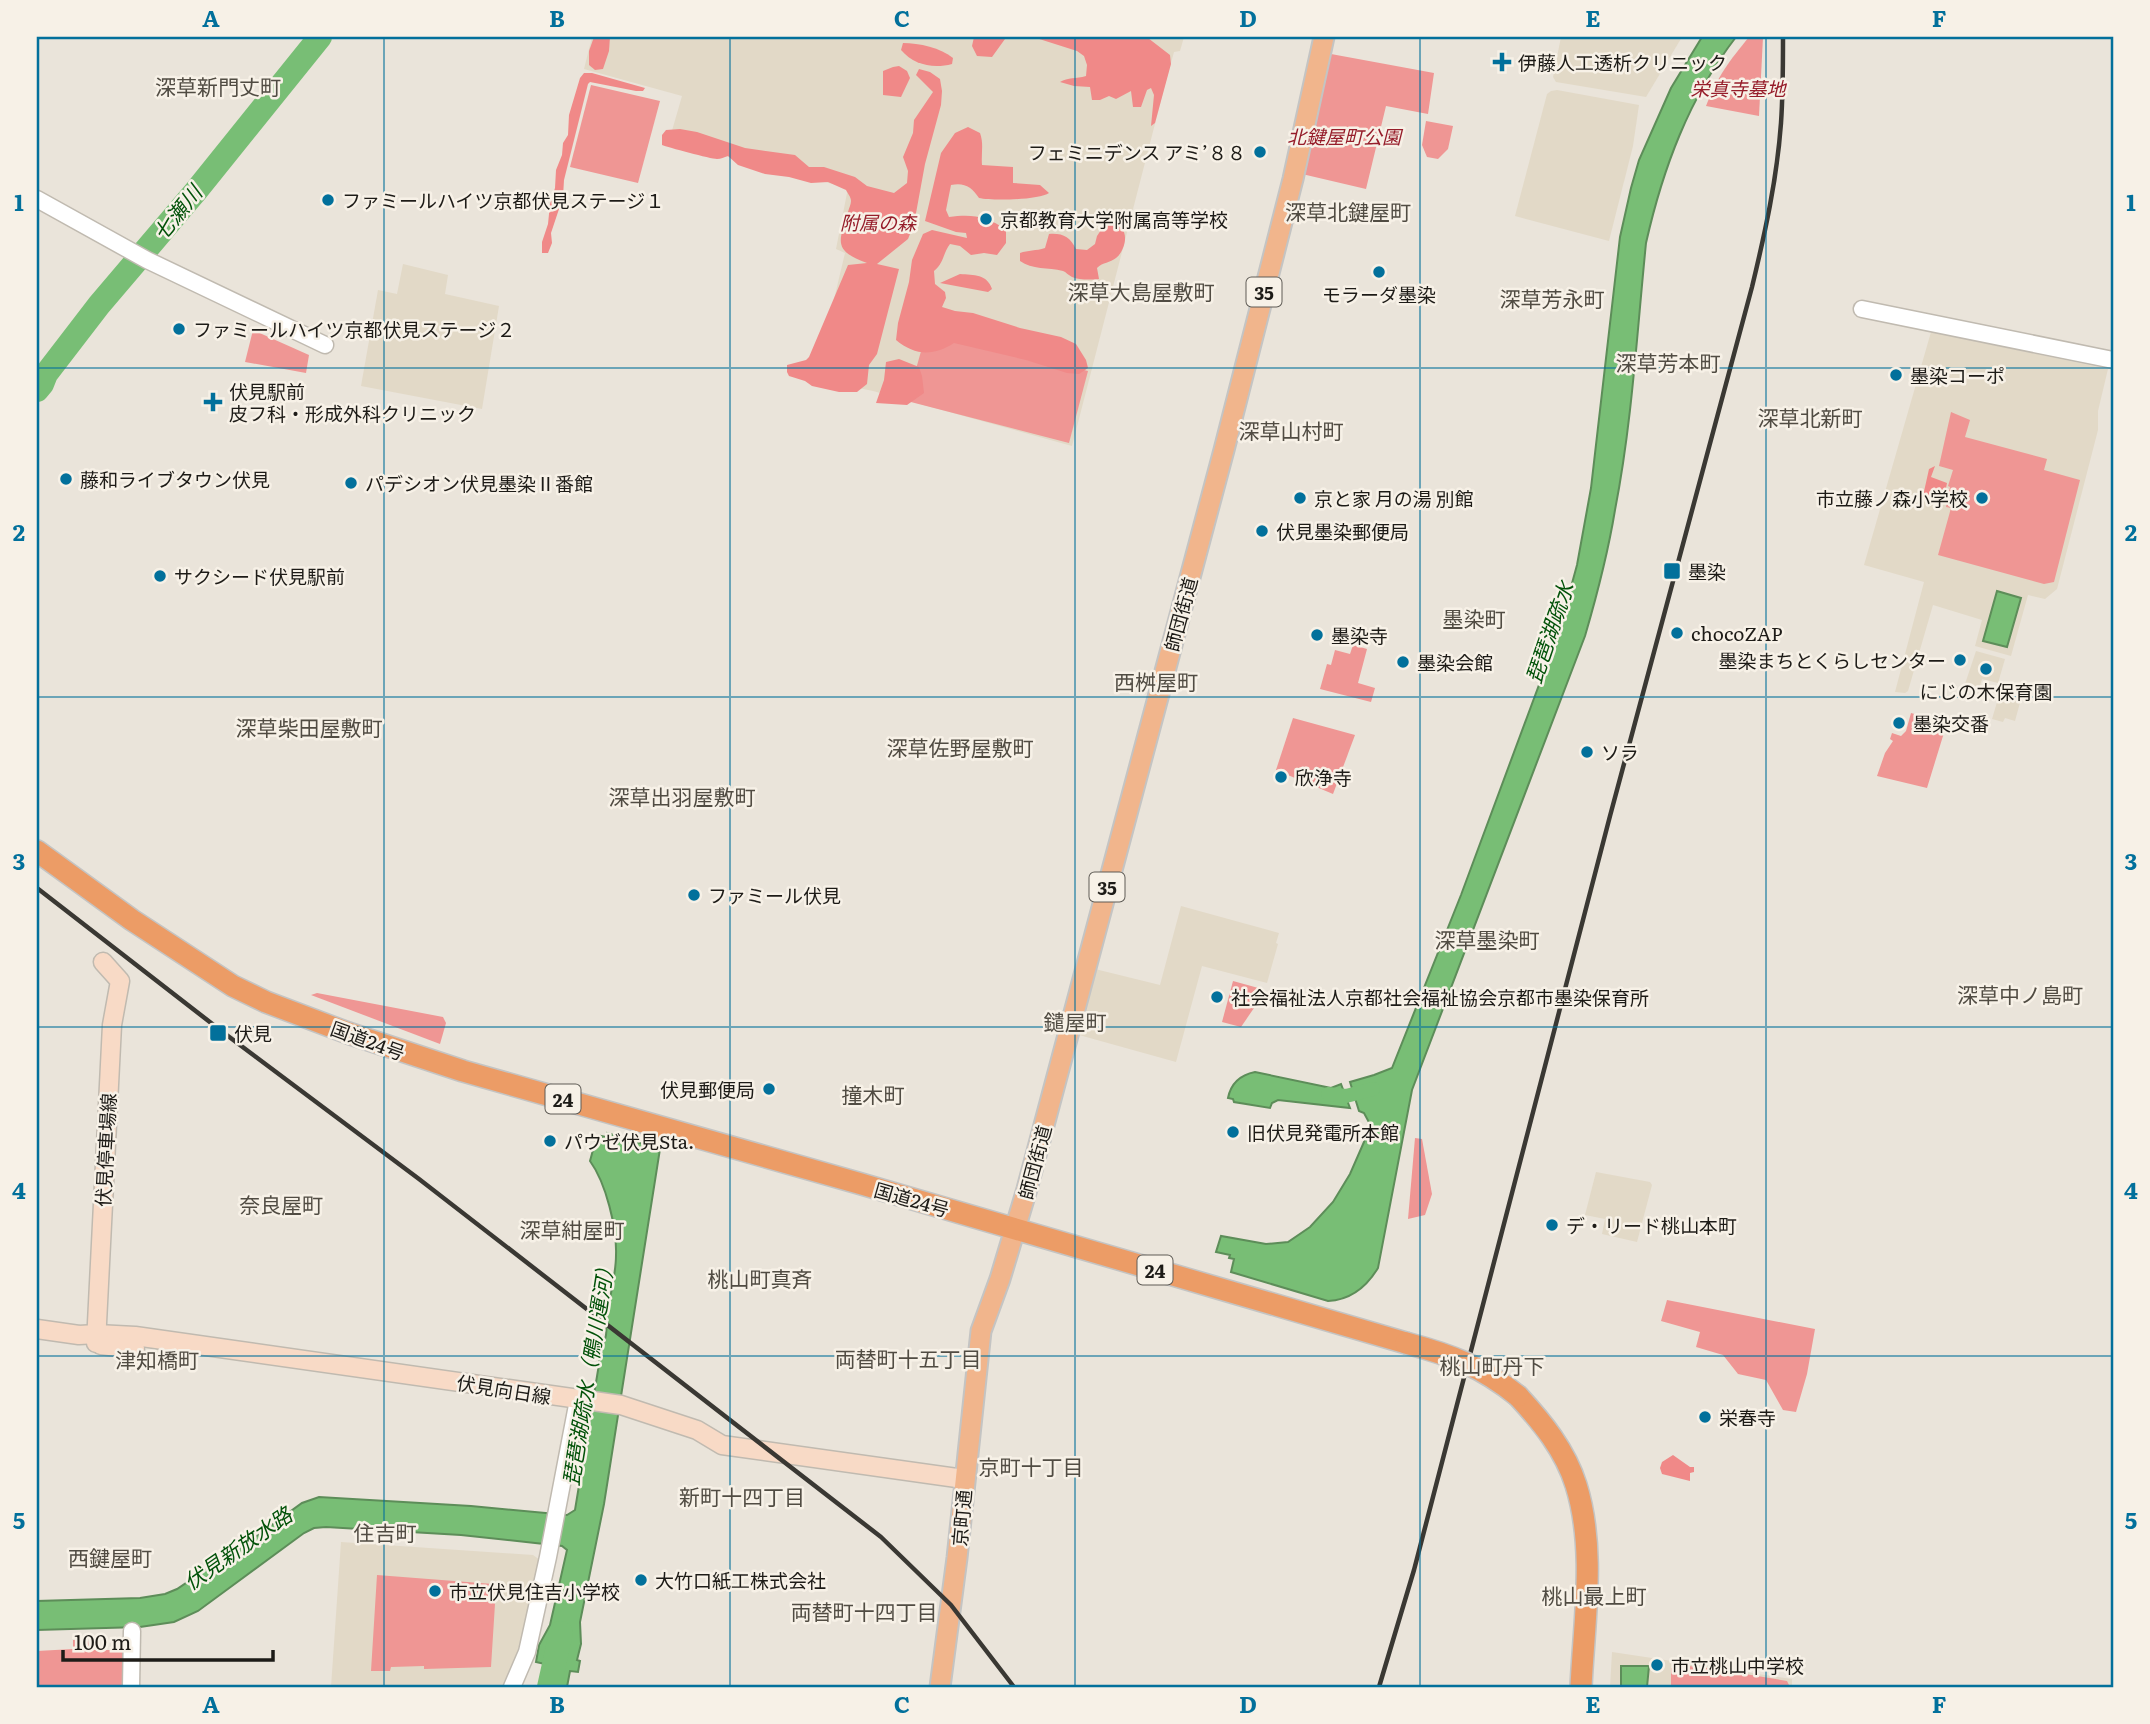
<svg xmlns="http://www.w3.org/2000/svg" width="2150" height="1724" font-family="Literata,'Noto Sans JP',serif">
	<rect width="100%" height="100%" fill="#eae4da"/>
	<g fill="#e2d9c7">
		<polygon points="592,37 1184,37 1180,51 1174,52 1165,85 1072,446 873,391 815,379 845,253 836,249 848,188 669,141 682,96 584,69"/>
		<polygon points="1561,37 1682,37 1646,97 1556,82 1553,77"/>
		<polygon points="1557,90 1639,105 1633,146 1609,241 1515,216 1547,94 1551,91"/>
		<polygon points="403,264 448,275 445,294 499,306 482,409 361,386 378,290 397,294"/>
		<polygon points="1931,332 2108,369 2098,411 2098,430 2057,589 2045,599 2028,595 2011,656 1975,646 1982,620 1933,605 1908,691 1905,693 1895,692 1924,582 1864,565"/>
		<polygon points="1976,651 2005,659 1998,683 1982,679 1979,689 1965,684"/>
		<polygon points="2000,692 2021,699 2015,721 2005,718 2003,722 1992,719"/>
		<polygon points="1181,906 1279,933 1276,943 1278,944 1267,983 1202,966 1176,1062 1079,1035 1095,969 1160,985"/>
		<polygon points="1596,1172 1650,1182 1652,1185 1637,1242 1602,1234 1605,1219 1585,1215"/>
		<polygon points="341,1542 533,1555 540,1560 520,1644 504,1687 331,1687"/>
		<polygon points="1612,1652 1792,1679 1792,1686 1802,1687 1610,1687"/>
	</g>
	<g fill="#ef9694">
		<path d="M1749 37H1763L1759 116 1706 106C1717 77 1730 60 1749 37Z"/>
		<polygon points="1331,54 1434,73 1428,114 1386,106 1366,189 1302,174 1300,170"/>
		<polygon points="591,85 660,101 638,183 570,167"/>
		<polygon points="1426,121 1453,126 1448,149 1438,159 1427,157 1422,145"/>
		<polygon points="253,330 309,355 306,373 245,362"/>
		<polygon points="927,330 1088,371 1069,443 907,401"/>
		<polygon points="1951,412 1970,420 1965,437 2047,459 2044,470 2080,480 2054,582 2044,584 1938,555 1951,508 1946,507 1950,487 1948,486 1953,470 1939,466"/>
		<polygon points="1353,645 1367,649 1358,683 1375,688 1371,702 1320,689 1327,664 1331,665 1335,650 1350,654"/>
		<polygon points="1911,713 1947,723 1927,788 1877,776 1885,753 1893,741 1890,739 1892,733 1901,736 1906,731"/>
		<polygon points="1293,718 1355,735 1333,794 1276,770"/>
		<polygon points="1233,981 1262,989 1254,1008 1241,1027 1222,1022"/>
		<polygon points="317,993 443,1017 446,1023 440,1044 311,995"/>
		<polygon points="1415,1138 1422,1139 1432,1194 1425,1215 1408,1219"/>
		<polygon points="1667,1300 1815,1329 1807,1374 1796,1412 1783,1410 1766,1380 1738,1374 1723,1355 1696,1347 1700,1332 1661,1321"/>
		<polygon points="377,1575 493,1584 494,1587 496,1588 491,1667 424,1669 424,1666 391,1667 390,1671 371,1671"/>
		<polygon points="73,1640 88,1640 89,1650 125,1650 125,1687 37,1687 37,1651 73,1649"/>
		<polygon points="1680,1665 1714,1669 1713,1672 1732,1675 1733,1672 1787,1681 1790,1687 1656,1687 1656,1685 1671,1685 1671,1668 1677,1668"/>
	</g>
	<g fill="#f08988">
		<polygon points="594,37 610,37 609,51 603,69 595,70 589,65 589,51"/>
		<polygon points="974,37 1018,37 1005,39 992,57 977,56 972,46"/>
		<path d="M1033 37 1148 38 1170 55 1171 64 1155 123 1151 126 1154 95 1151 88 1147 90 1141 107H1133L1131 91 1116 99 1109 96 1100 100H1092L1090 87 1074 86 1060 82C1068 77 1076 79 1086 76L1087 65 1084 56 1077 51Z"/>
		<path d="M903 43C919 43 941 48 953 58L952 64C933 69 914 65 901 50Z"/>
		<polygon points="899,66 907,71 910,78 901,97 883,95 883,71 893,67"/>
		<path d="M919 69 930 72 940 79 942 91 941 105 925 164 914 224 908 239 877 264 899 269 877 354 869 365 867 384 857 392H839L812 386 805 381 789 376 787 372V365L806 360 809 357 848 265 867 263C831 250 840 240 848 212 849 208 851 204 851 201 851 197 848 194 846 190L828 182 811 183 789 177 765 174 738 165 728 156C724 157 721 159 717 159 711 159 667 147 662 145V135L666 130 680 129 697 132 745 148 795 155 809 167H824L855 177 867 186 894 193 907 183 908 171 903 157 913 133 914 120 933 92 916 75Z"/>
		<polygon points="584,73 592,73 645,88 643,91 636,91 590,82 588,84 564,180 563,197 551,233 552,243 548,253 542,253 542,242 548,224 550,204 555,188 556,170 562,155 563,143 568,135 569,115 580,78"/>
		<path d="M968 127 980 133C984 144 981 153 982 165L1013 167V183L1040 185 1049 193C1039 200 992 201 979 198 972 187 964 182 951 185L946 210 949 217C972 214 987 216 1006 230V243L997 255 984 253 971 255 960 246 950 244C943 253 944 263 934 271L935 284 945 292 946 298 942 307 955 311 973 313 1020 328 1061 337 1076 344 1086 360 1088 368 1079 374 1067 373 1026 360 954 343C934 356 915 356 896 340L898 323 909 282 912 260 923 234 932 230 967 238 966 233 956 232 925 221 941 153 955 133Z"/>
		<path d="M1111 222C1115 224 1118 225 1121 228 1129 235 1124 252 1116 258 1110 263 1103 262 1097 268L1099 279C1090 280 1079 280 1072 277 1068 275 1066 272 1063 271 1048 267 1032 270 1020 261V253C1028 250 1036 251 1045 248L1049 234C1063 233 1070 237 1076 249L1087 250 1095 244 1097 236 1105 224Z"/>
		<path d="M960 274C974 275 987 274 992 289L988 292 940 283Z"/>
		<polygon points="899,359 919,367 922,376 924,393 907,405 876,403 884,380 886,362"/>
		<polygon points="1935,466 1931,477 1947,483 1943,503 1929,501 1923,496 1929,469"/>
		<polygon points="1673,1455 1690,1467 1694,1467 1694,1472 1690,1473 1690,1481 1662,1474 1660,1468 1662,1462"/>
	</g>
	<g fill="#78be75" stroke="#5d8d59" stroke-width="2">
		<path d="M1702 37H1736C1689 98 1663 168 1646 243 1637 332 1632 423 1615 510 1608 553 1597 595 1585 636L1412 1090 1378 1268C1367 1286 1351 1300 1328 1301L1231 1272 1234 1259 1229 1258 1230 1255 1216 1252 1221 1236 1266 1244 1288 1242 1310 1227 1333 1202 1350 1174 1371 1126 1364 1113 1359 1111 1350 1082 1374 1075 1392 1068 1461 895 1559 631 1577 565 1591 488 1620 237 1631 188 1639 160 1671 88Z"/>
		<polygon points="1997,591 2021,598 2007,647 1983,641"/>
		<path d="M1255 1072 1331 1088 1341 1084 1350 1108 1278 1100 1272 1103 1270 1108 1234 1102 1233 1099 1228 1098C1231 1083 1240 1075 1255 1072Z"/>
		<path d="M607 1133 660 1149 604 1504 580 1622 581 1644 577 1660 580 1661 578 1672 570 1671 567 1687H558L562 1668 536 1662 539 1645 550 1625 567 1550 562 1546 461 1535 326 1527 314 1528 304 1533 198 1611 174 1622 140 1627 37 1630V1601L140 1598 165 1594 177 1589 229 1554 233 1553 302 1503 319 1497 471 1506 567 1515 575 1510 602 1346C608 1338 606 1325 607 1315 610 1295 616 1275 616 1255 617 1228 606 1183 590 1161L596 1139 600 1140 601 1136 606 1137Z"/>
		<polygon points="1621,1666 1649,1666 1647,1687 1621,1687"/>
	</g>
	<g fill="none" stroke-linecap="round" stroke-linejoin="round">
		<polyline stroke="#78be75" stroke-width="14" points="1328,1094 1346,1096 1373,1089"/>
		<g stroke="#78be75" stroke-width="24">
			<polyline points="37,390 42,384 46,374 99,305 196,191 320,37"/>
			<polyline points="549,1687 561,1633"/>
		</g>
		<defs>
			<g id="tertiary">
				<polyline points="37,199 147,260 325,345"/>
				<polyline points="1862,309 2113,360"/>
				<polyline points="131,1687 132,1631"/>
				<polyline points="512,1687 527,1652 548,1557 578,1400"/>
			</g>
			<g id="secondary">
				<polyline points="37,1329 79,1335 97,1334 135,1336 621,1405 697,1430 722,1445 964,1479"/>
				<polyline points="96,1343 112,1025 120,981 103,962"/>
				<polyline points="101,1345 135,1349"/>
			</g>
			<polyline id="primary" points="940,1687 957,1558 981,1331 1000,1279 1027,1189 1224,450 1293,179 1324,37"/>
			<g id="trunk">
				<polyline points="37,851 132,920 233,986 266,1002 348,1033 463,1071 858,1183 1406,1343"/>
				<path d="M1518 1396C1542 1422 1565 1450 1576 1485 1596 1549 1584 1621 1581 1687"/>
			</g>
		</defs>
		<use href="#tertiary" stroke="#c0bab0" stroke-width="19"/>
		<use href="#secondary" stroke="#c0bab0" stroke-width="21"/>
		<use href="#primary" stroke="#c4c4c3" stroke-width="23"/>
		<use href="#trunk" stroke="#c4c4c3" stroke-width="24"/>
		<use href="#tertiary" stroke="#fff" stroke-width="16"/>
		<use href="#secondary" stroke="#f8dac6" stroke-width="18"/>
		<use href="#primary" stroke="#f1b58c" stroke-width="19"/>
		<use href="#trunk" stroke="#ec9c66" stroke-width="21"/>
		<g stroke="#3a3833" stroke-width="4.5">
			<polyline points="37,888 224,1033 419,1179 881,1537 951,1605 1014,1687"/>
			<path d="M1379 1687 1414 1570 1610 816 1752 287C1765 233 1777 179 1781 123 1783 94 1783 65 1783 37"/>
		</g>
		<defs>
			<path id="trunk-bridge" d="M1406 1343C1451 1355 1481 1366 1518 1396"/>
		</defs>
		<use href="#trunk-bridge" stroke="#c4c4c3" stroke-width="24" stroke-linecap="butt"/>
		<use href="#trunk-bridge" stroke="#ec9c66" stroke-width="21"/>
	</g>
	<path fill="none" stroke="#02709b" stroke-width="2" stroke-opacity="0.55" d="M384 37V1687M730 37V1687M1075 37V1687M1420 37V1687M1766 37V1687M37 368H2113M37 697H2113M37 1027H2113M37 1356H2113"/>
	<g fill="#02709b" stroke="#f7f1e7" stroke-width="2.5">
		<path d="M1498.5 51.5h7v7h7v7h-7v7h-7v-7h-7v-7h7z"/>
		<circle cx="1260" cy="152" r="7"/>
		<circle cx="328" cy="200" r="7"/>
		<circle cx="986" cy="219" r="7"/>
		<circle cx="1379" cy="272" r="7"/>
		<circle cx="179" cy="329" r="7"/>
		<circle cx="1896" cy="375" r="7"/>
		<path d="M209.5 391.5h7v7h7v7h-7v7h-7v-7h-7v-7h7z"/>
		<circle cx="66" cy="479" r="7"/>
		<circle cx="351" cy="483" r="7"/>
		<circle cx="1300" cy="498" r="7"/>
		<circle cx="1982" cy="498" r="7"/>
		<circle cx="1262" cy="531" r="7"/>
		<rect x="1663" y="562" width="18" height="18" rx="3.5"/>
		<circle cx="160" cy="576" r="7"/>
		<circle cx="1677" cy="633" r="7"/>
		<circle cx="1317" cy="635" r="7"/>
		<circle cx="1960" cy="660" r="7"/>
		<circle cx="1403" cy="662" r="7"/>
		<circle cx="1986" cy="669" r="7"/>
		<circle cx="1899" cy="723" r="7"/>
		<circle cx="1587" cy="752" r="7"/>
		<circle cx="1281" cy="777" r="7"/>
		<circle cx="694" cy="895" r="7"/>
		<circle cx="1217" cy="997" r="7"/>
		<rect x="209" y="1024" width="18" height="18" rx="3.5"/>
		<circle cx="769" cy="1089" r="7"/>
		<circle cx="1233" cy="1132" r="7"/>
		<circle cx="550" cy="1141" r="7"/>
		<circle cx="1552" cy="1225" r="7"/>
		<circle cx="1705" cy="1417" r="7"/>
		<circle cx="641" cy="1580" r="7"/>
		<circle cx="435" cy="1591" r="7"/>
		<circle cx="1657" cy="1665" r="7"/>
	</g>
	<g text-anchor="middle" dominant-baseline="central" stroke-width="5" stroke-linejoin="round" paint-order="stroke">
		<g fill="#f7f1e7" stroke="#5e5b55" stroke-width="2">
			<rect x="1246.5" y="277.5" width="35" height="29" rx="5"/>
			<rect x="1089.5" y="872.5" width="35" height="29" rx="5"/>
			<rect x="545.5" y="1084.5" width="35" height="29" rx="5"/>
			<rect x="1137.5" y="1255.5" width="35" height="29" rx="5"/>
		</g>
		<g font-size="18" font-weight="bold" fill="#1d1b17">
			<text x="1264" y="292">35</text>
			<text x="1107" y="887">35</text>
			<text x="563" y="1099">24</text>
			<text x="1155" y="1270">24</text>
		</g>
		<g font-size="19" fill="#1d1b17" stroke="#f7f1e7" text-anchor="start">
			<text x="1518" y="62">伊藤人工透析クリニック</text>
			<text x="1246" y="152" text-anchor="end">フェミニデンス アミ’８８</text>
			<text x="342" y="200">ファミールハイツ京都伏見ステージ１</text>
			<text x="1000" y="219">京都教育大学附属高等学校</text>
			<text x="1379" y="294" text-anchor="middle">モラーダ墨染</text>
			<text x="193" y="329">ファミールハイツ京都伏見ステージ２</text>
			<text x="1910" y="375">墨染コーポ</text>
			<text x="229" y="391">伏見駅前<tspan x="229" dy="22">皮フ科・形成外科クリニック</tspan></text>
			<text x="80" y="479">藤和ライブタウン伏見</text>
			<text x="365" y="483">パデシオン伏見墨染Ⅱ番館</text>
			<text x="1314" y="498">京と家 月の湯 別館</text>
			<text x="1968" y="498" text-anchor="end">市立藤ノ森小学校</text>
			<text x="1276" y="531">伏見墨染郵便局</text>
			<text x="1688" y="571">墨染</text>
			<text x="174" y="576">サクシード伏見駅前</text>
			<text x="1691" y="633">chocoZAP</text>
			<text x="1331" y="635">墨染寺</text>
			<text x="1946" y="660" text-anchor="end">墨染まちとくらしセンター</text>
			<text x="1417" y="662">墨染会館</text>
			<text x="1986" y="691" text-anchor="middle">にじの木保育園</text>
			<text x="1913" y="723">墨染交番</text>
			<text x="1601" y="752">ソラ</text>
			<text x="1295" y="777">欣浄寺</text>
			<text x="708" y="895">ファミール伏見</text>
			<text x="1231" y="997">社会福祉法人京都社会福祉協会京都市墨染保育所</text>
			<text x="234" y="1033">伏見</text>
			<text x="755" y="1089" text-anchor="end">伏見郵便局</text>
			<text x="1247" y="1132">旧伏見発電所本館</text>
			<text x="564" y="1141">パウゼ伏見Sta.</text>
			<text x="1566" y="1225">デ・リード桃山本町</text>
			<text x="1719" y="1417">栄春寺</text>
			<text x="655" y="1580">大竹口紙工株式会社</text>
			<text x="449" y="1591">市立伏見住吉小学校</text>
			<text x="1671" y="1665">市立桃山中学校</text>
		</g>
		<g font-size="19" font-style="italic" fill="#961d2a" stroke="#f7f1e7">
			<text x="1738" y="88">栄真寺墓地</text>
			<text x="1344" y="136">北鍵屋町公園</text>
			<text x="878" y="222">附属の森</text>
		</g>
		<g font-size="19" fill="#1d1b17" stroke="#f7f1e7">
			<text transform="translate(1180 614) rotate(-75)">師団街道</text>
			<text transform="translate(368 1040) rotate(20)">国道24号</text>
			<text transform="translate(105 1150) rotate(-87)">伏見停車場線</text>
			<text transform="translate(1034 1162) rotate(-75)">師団街道</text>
			<text transform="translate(912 1199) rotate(16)">国道24号</text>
			<text transform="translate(504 1389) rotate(9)">伏見向日線</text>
			<text transform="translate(961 1518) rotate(-85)">京町通</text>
		</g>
		<g font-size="21" fill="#514c43" stroke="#f7f1e7">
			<text x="218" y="85">深草新門丈町</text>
			<text x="1348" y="210">深草北鍵屋町</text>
			<text x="1141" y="290">深草大島屋敷町</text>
			<text x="1552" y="297">深草芳永町</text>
			<text x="1668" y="361">深草芳本町</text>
			<text x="1810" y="416">深草北新町</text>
			<text x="1291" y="429">深草山村町</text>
			<text x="1474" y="617">墨染町</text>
			<text x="1156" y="680">西桝屋町</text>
			<text x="309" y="726">深草柴田屋敷町</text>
			<text x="960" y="746">深草佐野屋敷町</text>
			<text x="682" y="795">深草出羽屋敷町</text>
			<text x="1487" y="938">深草墨染町</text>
			<text x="2020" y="993">深草中ノ島町</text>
			<text x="1075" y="1020">鑓屋町</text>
			<text x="873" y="1093">撞木町</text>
			<text x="281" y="1203">奈良屋町</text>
			<text x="572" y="1228">深草紺屋町</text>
			<text x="760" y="1277">桃山町真斉</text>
			<text x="908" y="1357">両替町十五丁目</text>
			<text x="157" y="1358">津知橋町</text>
			<text x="1492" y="1364">桃山町丹下</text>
			<text x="1031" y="1465">京町十丁目</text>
			<text x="742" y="1495">新町十四丁目</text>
			<text x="385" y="1531">住吉町</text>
			<text x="110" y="1556">西鍵屋町</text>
			<text x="1594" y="1594">桃山最上町</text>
			<text x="864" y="1610">両替町十四丁目</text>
		</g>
		<g font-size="21" font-style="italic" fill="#025209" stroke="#f7f1e7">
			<text transform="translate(176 212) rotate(-51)">七瀬川</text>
			<text transform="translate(1548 632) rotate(-71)">琵琶湖疏水</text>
			<text transform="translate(587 1371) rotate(-81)">琵琶湖疏水（鴨川運河）</text>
			<text transform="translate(237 1547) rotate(-35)">伏見新放水路</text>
		</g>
	</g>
	<rect width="2150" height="1724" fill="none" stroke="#f7f1e7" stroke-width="77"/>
	<path d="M63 1650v10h210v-10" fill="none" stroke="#1d1b17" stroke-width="3.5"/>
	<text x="74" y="1650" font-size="21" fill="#1d1b17" stroke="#f7f1e7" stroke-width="5" paint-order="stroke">100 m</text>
	<rect x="38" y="38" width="2074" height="1648" fill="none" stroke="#02709b" stroke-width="2.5"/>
	<g font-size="23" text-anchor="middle" font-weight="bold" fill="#02709b">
		<text x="211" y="27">A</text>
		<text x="557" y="27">B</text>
		<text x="902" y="27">C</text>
		<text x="1248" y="27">D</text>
		<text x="1593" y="27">E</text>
		<text x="1939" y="27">F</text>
		<text x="19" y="211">1</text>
		<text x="2131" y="211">1</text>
		<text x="19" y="541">2</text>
		<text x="2131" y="541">2</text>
		<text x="19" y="870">3</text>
		<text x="2131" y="870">3</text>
		<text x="19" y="1199">4</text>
		<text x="2131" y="1199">4</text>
		<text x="19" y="1529">5</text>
		<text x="2131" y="1529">5</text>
		<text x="211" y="1713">A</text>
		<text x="557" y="1713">B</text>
		<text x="902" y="1713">C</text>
		<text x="1248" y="1713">D</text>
		<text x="1593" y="1713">E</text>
		<text x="1939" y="1713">F</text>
	</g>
</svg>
